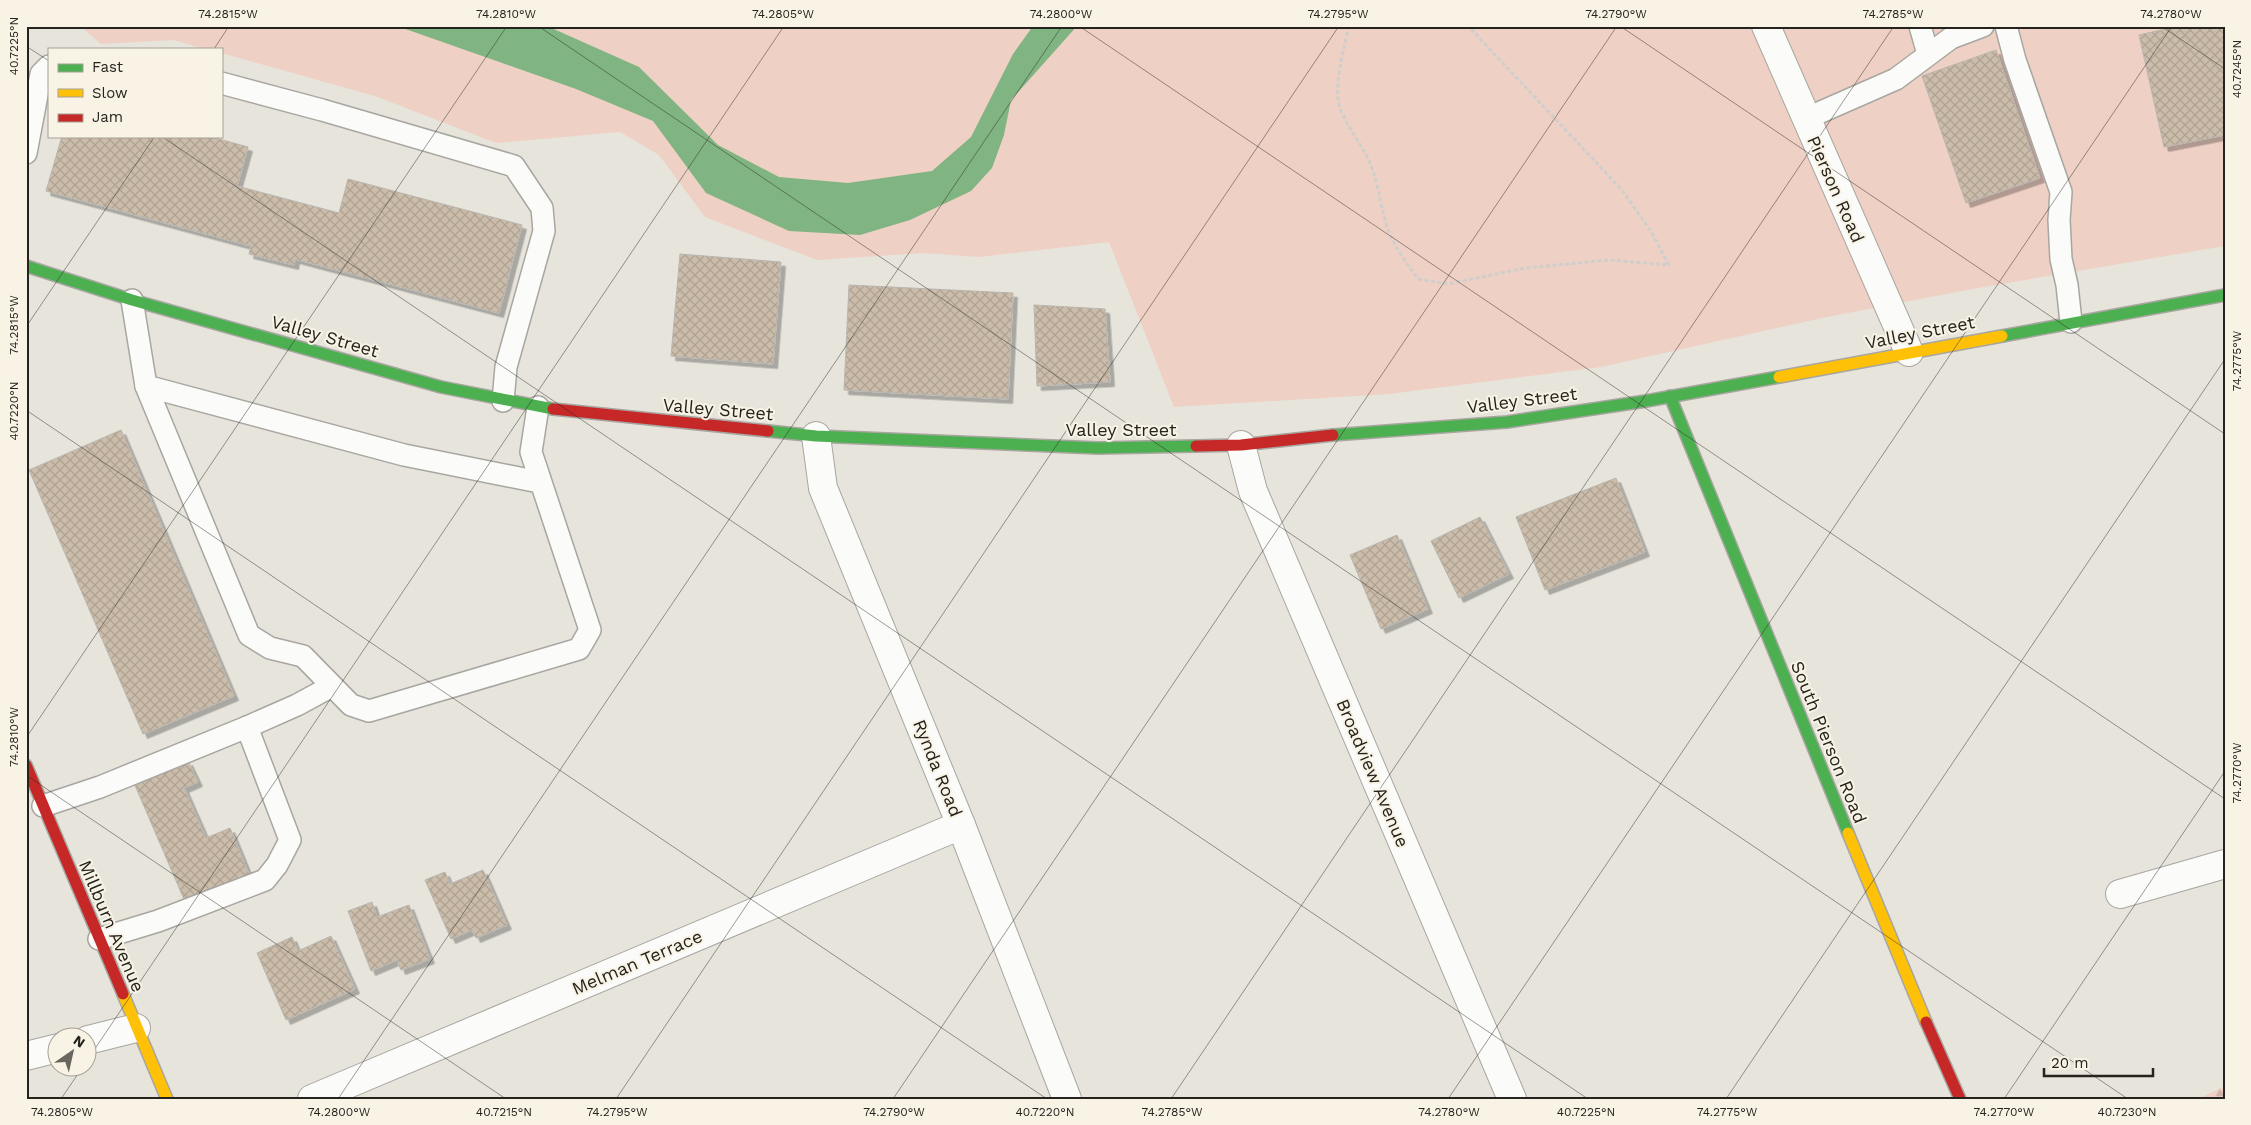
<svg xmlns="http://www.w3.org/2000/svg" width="2251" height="1125" font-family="'Work Sans',sans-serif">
	<defs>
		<pattern id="forest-firs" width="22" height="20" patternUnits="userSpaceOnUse" patternTransform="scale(1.25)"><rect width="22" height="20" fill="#efd0c4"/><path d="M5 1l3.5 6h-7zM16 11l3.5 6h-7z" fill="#cdb2a8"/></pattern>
		<pattern id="building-cross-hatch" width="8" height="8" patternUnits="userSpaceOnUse" patternTransform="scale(1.25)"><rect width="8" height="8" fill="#ccbdab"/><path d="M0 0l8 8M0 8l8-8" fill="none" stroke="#afa293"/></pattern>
		<filter id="shadow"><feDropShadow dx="4.5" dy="4.5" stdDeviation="0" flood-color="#0004"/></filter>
	</defs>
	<rect width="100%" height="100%" fill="#e7e4dc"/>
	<polygon fill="#efd0c4" points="80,26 2225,26 2225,246 1972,289 1822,318 1601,367 1389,394 1174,407 1109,242 979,257 923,253 817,260 705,217 659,155 620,132 496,143 375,96 221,53 221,49 204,49 174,40 101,44"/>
	<polygon fill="url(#forest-firs)" points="2225,1086 2225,1099 2198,1099"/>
	<polygon fill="#80b482" points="397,26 547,26 639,67 718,145 779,177 848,183 932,171 971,137 1013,54 1033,26 1077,26 1011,100 1004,135 992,168 971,191 910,220 860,235 789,231 706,193 653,121 576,89"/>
	<g fill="url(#building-cross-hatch)" stroke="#b8b5af" filter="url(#shadow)">
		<polygon points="2179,26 2223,26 2225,35 2225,135 2164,147 2139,35"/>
		<polygon points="1996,50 2040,178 1966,203 1922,76"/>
		<polygon points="62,136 208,136 248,147 237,186 339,213 348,179 522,225 499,313 295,259 294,265 249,254 251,246 46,191"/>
		<polygon points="680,254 781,262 773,364 671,356"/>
		<polygon points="849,285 1013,293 1008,399 844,390"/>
		<polygon points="1034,305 1105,309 1110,382 1037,386"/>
		<polygon points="121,430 234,696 143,734 29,470"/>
		<polygon points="1616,478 1645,552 1545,590 1516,517"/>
		<polygon points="1480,517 1509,574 1459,598 1431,541"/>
		<polygon points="1397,535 1428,609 1381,629 1350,555"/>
		<polygon points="188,761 198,782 184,788 206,838 230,828 250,877 186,904 134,783"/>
		<polygon points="483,870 507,925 476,938 472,930 451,939 425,880 445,872 450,884"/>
		<polygon points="372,902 377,917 409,905 430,959 401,970 397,960 371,971 348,911"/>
		<polygon points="331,936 355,989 286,1020 257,953 292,937 298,951"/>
	</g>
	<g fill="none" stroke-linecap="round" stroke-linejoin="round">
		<defs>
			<g id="lane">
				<polyline points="1920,26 1928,54"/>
				<polyline points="2006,26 2015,60 2061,192 2059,220 2061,259 2067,285 2071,322"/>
				<polyline points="221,83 322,110 514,166 542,208 544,231 506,367 503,401"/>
				<polyline points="1805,119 1896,79 1951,38 1983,26"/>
				<polyline points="26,153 41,74 49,66"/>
				<polyline points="132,300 146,386 249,635 270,648 303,656 351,705 369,711 579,649 590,630 531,452 538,407"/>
				<polyline points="146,386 404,455 539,482"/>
				<polyline points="247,727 297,705 332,686"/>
				<polyline points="43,806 100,787 247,727 290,840 277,865 265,880 158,921 99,939"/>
			</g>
			<g id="street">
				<polyline points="1766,26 1909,352"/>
				<polyline points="816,436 823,488 961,825 1067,1099"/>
				<polyline points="1241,445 1253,491 1512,1099"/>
				<polyline points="2120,894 2225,864"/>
				<polyline points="88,1040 136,1028"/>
				<polyline points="26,1056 58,1048"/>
				<polyline points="312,1099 961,825"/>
			</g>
			<g id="fast">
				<polyline points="26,266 132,300 441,387 553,409"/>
				<polyline points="2002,336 2225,295"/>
				<polyline points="1670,396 1848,833"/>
				<polyline points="768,431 816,436 1098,448 1196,446"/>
				<polyline points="1333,435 1507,422 1646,401 1779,377"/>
			</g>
			<g id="slow">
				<polyline points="1779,377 2002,336"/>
				<polyline points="1848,833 1926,1022"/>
				<polyline points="123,994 167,1099"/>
			</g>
			<g id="jam">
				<polyline points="553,409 768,431"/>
				<polyline points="1196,446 1241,445 1333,435"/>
				<polyline points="26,765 123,994"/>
				<polyline points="1926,1022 1960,1099"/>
			</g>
		</defs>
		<use href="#lane" stroke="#a8a6a0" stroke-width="24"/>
		<use href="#street" stroke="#a8a6a0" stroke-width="30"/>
		<use href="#fast" stroke="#a8a6a0" stroke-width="14"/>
		<use href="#slow" stroke="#a8a6a0" stroke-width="14"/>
		<use href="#jam" stroke="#a8a6a0" stroke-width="14"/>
		<path stroke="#cececc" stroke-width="3" stroke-dasharray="4 2.5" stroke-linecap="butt" d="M1349 26C1344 48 1336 75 1338 98 1339 117 1362 144 1370 163 1378 182 1380 204 1386 223 1392 244 1405 261 1418 279L1448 284 1525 268 1609 260 1669 265 1650 230 1622 190 1468 26"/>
		<use href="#lane" stroke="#fbfbfa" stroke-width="21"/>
		<use href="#street" stroke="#fbfbfa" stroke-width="28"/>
		<use href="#fast" stroke="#4caf50" stroke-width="11"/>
		<use href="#slow" stroke="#ffc107" stroke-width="11"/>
		<use href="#jam" stroke="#c62828" stroke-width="11"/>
	</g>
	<path fill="none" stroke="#25231e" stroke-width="1" stroke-opacity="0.45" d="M538 26 2128 1099M1079 26 2225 799M1620 26 2225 434M2161 26 2225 69M26 46 49 61M214 49 229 26M161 136 1588 1099M26 327 155 136M26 410 1047 1099M26 738 507 26M26 775 506 1099M88 1059 784 26M61 1099 82 1068M338 1099 1062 26M616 1099 1339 26M893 1099 1617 26M1171 1099 1894 26M1448 1099 2172 26M1726 1099 2225 359M2004 1099 2225 771"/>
	<g text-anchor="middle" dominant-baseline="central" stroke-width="4" stroke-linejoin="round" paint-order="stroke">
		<g font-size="18" fill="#25231e" stroke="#f8f3e5">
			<text transform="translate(1836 189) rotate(66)">Pierson Road</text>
			<text transform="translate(1920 332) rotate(-11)">Valley Street</text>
			<text transform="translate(325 336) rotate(16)">Valley Street</text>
			<text transform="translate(1522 400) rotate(-7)">Valley Street</text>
			<text transform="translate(718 409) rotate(5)">Valley Street</text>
			<text x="1121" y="429">Valley Street</text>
			<text transform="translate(1829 742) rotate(68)">South Pierson Road</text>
			<text transform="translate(938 768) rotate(68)">Rynda Road</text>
			<text transform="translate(1373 773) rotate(67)">Broadview Avenue</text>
			<text transform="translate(112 926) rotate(67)">Millburn Avenue</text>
			<text transform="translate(637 962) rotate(-23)">Melman Terrace</text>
		</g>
	</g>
	<rect width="2251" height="1125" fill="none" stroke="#f8f3e5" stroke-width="55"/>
	<rect x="48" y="48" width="175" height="90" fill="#f8f3e5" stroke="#a4a095"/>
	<rect x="58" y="64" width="25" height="8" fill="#4caf50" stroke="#a4a095"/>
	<text x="92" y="72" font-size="15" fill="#25231e">Fast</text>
	<rect x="58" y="89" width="25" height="8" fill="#ffc107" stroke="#a4a095"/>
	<text x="92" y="98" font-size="15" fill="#25231e">Slow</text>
	<rect x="58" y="114" width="25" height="8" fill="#c62828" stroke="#a4a095"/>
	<text x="92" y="122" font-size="15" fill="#25231e">Jam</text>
	<g transform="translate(72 1052) rotate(34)"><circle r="24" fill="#f8f3e5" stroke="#a4a095"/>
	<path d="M0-4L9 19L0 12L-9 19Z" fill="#696760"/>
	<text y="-8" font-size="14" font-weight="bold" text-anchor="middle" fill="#25231e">N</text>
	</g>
	<path d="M2044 1068v8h109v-8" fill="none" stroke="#25231e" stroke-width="2.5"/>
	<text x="2051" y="1068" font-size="15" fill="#25231e" stroke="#f8f3e5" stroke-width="4" paint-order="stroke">20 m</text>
	<rect x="28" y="28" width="2196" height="1070" fill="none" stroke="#25231e" stroke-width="2"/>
	<g font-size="12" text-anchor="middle" fill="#25231e">
		<text x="228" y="18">74.2815°W</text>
		<text x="506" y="18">74.2810°W</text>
		<text x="783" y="18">74.2805°W</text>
		<text x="1061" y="18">74.2800°W</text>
		<text x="1338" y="18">74.2795°W</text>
		<text x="1616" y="18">74.2790°W</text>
		<text x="1893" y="18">74.2785°W</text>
		<text x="2171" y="18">74.2780°W</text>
		<text transform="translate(14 46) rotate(-90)" y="4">40.7225°N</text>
		<text transform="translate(2237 69) rotate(-90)" y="4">40.7245°N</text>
		<text transform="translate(14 325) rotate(-90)" y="4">74.2815°W</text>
		<text transform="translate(2237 361) rotate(-90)" y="4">74.2775°W</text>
		<text transform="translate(14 411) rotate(-90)" y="4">40.7220°N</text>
		<text transform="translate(14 737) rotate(-90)" y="4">74.2810°W</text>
		<text transform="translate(2237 773) rotate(-90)" y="4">74.2770°W</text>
		<text x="62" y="1116">74.2805°W</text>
		<text x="339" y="1116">74.2800°W</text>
		<text x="504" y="1116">40.7215°N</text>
		<text x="617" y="1116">74.2795°W</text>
		<text x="894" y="1116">74.2790°W</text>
		<text x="1045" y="1116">40.7220°N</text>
		<text x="1172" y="1116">74.2785°W</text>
		<text x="1449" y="1116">74.2780°W</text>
		<text x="1586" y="1116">40.7225°N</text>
		<text x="1727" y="1116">74.2775°W</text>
		<text x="2004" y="1116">74.2770°W</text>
		<text x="2127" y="1116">40.7230°N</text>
	</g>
</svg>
